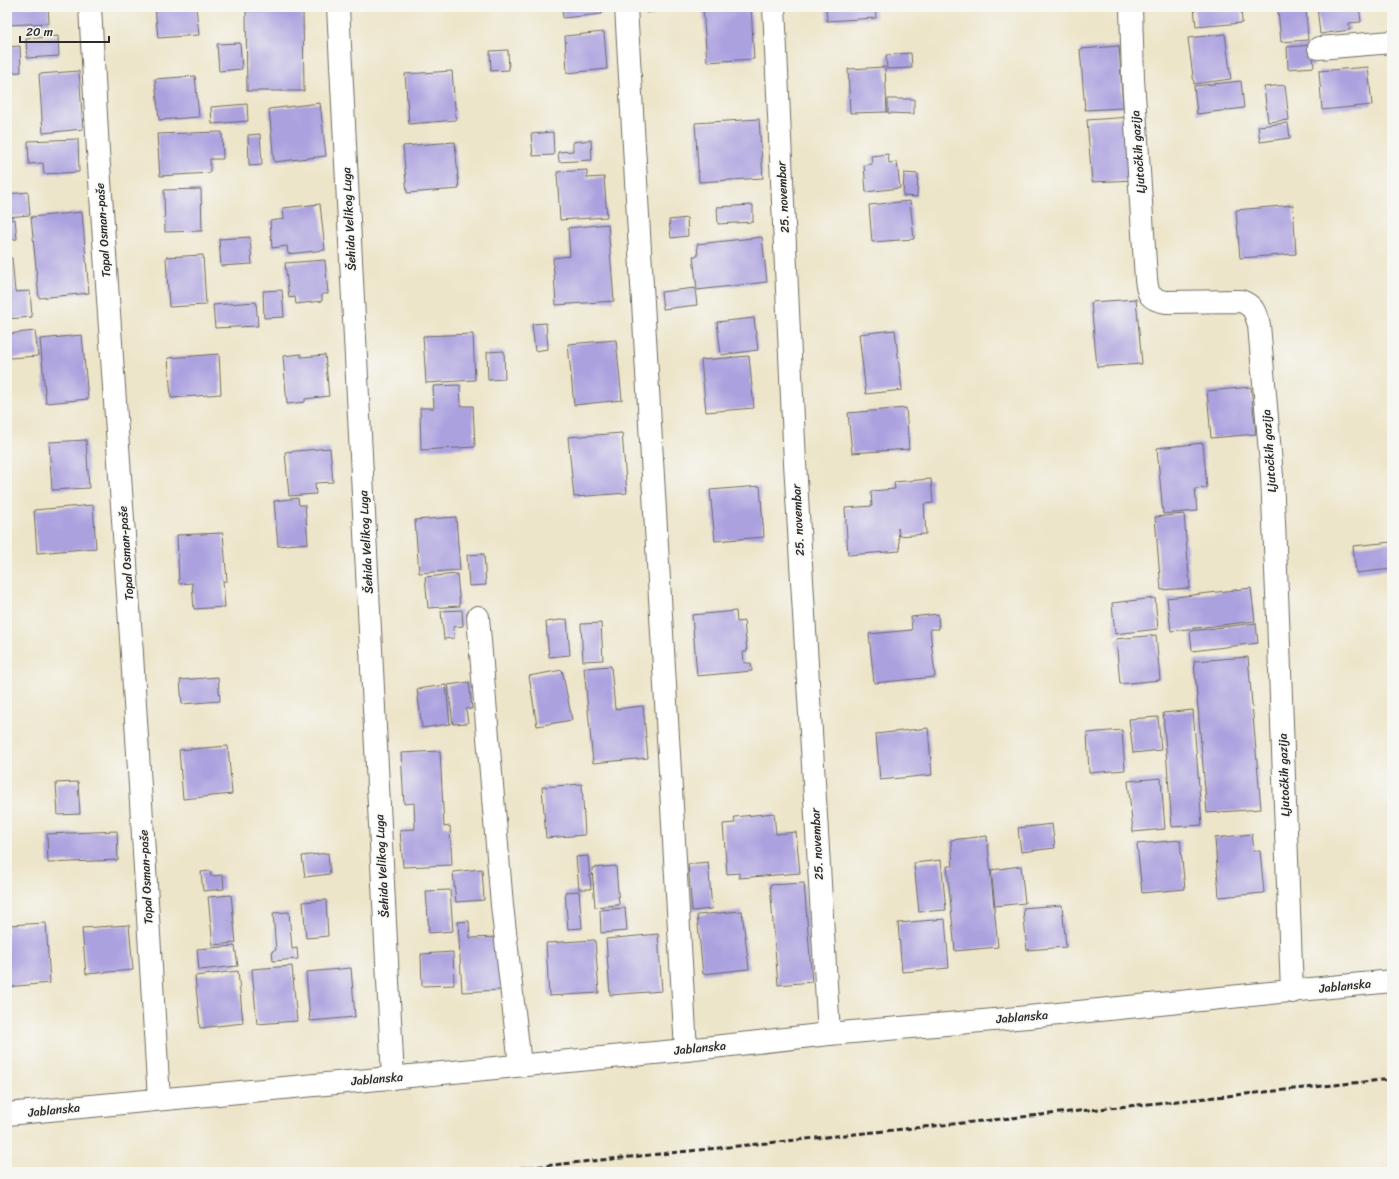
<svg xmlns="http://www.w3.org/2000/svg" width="1399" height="1179" font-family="Sriracha,sans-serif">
	<rect width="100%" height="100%" fill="#f6f6f2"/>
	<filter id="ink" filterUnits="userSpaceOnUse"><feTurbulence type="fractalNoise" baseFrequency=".025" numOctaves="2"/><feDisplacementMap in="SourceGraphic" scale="8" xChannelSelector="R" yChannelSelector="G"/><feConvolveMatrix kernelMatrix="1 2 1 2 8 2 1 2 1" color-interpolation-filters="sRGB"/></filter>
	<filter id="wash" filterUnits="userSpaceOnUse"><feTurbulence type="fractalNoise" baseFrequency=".012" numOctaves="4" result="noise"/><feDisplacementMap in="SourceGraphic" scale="16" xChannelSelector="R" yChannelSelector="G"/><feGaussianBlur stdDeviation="0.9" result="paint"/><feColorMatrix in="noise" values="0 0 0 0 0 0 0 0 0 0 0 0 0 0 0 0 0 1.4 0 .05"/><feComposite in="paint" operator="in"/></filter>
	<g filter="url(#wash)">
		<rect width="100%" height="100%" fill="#ede5c9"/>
		<g id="blocks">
			<g fill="#aba1df">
				<polygon points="7,7 48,7 49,23 7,25"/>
				<polygon points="155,7 196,7 199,35 158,38"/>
				<polygon points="562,7 601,7 602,14 563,18"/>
				<polygon points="645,7 668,7 669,10 646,13"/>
				<polygon points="740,7 751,7 754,59 707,62 703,9"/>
				<polygon points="826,7 875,7 876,18 827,21"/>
				<polygon points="1194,7 1241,7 1242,23 1196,27"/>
				<polygon points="1306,7 1308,40 1281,42 1278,10"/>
				<polygon points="1317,7 1359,7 1361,22 1349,23 1350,30 1320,34"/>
				<polygon points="303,10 304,91 247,91 246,11"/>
				<polygon points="604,32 607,69 567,73 565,36"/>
				<polygon points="1225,34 1231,79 1194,84 1188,38"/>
				<polygon points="58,36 59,56 27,58 26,39"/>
				<polygon points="240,43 242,69 219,71 217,44"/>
				<polygon points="1312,45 1314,67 1288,69 1287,47"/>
				<polygon points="20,46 21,72 9,73 7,47"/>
				<polygon points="1119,46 1123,108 1085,110 1080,49"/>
				<polygon points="508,50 509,70 491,71 490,51"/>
				<polygon points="911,53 912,68 887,69 886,55"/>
				<polygon points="885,67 887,112 850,113 848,69"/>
				<polygon points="1368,67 1372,105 1322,110 1319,71"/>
				<polygon points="79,71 83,129 43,133 39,74"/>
				<polygon points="452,71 456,120 409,124 405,74"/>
				<polygon points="195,76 199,117 159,120 155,79"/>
				<polygon points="1241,81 1244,108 1197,114 1194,86"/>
				<polygon points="1285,85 1289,120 1268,122 1264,87"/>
				<polygon points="888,99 914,99 914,114 888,113"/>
				<polygon points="320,103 326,156 274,162 269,109"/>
				<polygon points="247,104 248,121 212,124 211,107"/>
				<polygon points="1131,117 1135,180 1092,182 1087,120"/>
				<polygon points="759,119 763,178 699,182 695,123"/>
				<polygon points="1288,123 1290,138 1260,142 1258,126"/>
				<polygon points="222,132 223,159 210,159 210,173 160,176 157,134"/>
				<polygon points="553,132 554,155 533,156 531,134"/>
				<polygon points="260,134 262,165 249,166 248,135"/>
				<polygon points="78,139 79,172 44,174 43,163 29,164 28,141"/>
				<polygon points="591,140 592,160 559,162 558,152 573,151 573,142"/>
				<polygon points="455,142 459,189 407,193 403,146"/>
				<polygon points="888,154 889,163 897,162 900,188 866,192 864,165 872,164 871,156"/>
				<polygon points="7,166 9,166 10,186 7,186"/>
				<polygon points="587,170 587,178 604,177 607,217 560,220 557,172"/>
				<polygon points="904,173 918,174 917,197 903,196"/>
				<polygon points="201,189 202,231 165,232 164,190"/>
				<polygon points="28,192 30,215 7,217 7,194"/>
				<polygon points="910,201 914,239 872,242 869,205"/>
				<polygon points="320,204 325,250 288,254 287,246 272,248 270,221 284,219 283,208"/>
				<polygon points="753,205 753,222 718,224 717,207"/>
				<polygon points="1293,205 1296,254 1240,258 1236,210"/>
				<polygon points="82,212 89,293 39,298 31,217"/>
				<polygon points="687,218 688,236 671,238 669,220"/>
				<polygon points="15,219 17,239 7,240 7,220"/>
				<polygon points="608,224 614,301 556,305 553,258 570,256 568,228"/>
				<polygon points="250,237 252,264 221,266 219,239"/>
				<polygon points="762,237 767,282 697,290 693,256 698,256 697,244"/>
				<polygon points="203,255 206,305 169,307 166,257"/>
				<polygon points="7,258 12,258 15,292 30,291 32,317 7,319"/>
				<polygon points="325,260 328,294 322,294 322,301 296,304 295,297 289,298 285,263"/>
				<polygon points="695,288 697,305 663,309 661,292"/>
				<polygon points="282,290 284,317 264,318 263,291"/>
				<polygon points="1136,299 1142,364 1097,367 1091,302"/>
				<polygon points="256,302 258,326 215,328 213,305"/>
				<polygon points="754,318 758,350 721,355 717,322"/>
				<polygon points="546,323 548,349 535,351 532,324"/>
				<polygon points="895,330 902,390 866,394 859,334"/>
				<polygon points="35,331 38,356 10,358 7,334"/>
				<polygon points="473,334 475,380 426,383 423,336"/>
				<polygon points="82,335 88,399 46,403 40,339"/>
				<polygon points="616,340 622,400 574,405 568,344"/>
				<polygon points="504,351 505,379 488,380 487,352"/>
				<polygon points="219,354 221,394 171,398 168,358"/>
				<polygon points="301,354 301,357 325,355 329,396 305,399 305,402 287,404 283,356"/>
				<polygon points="749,356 754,408 706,412 701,360"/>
				<polygon points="460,385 461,406 473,406 475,447 421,450 420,408 434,408 433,386"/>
				<polygon points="1251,387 1256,434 1211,438 1207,391"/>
				<polygon points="906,408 909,449 852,453 848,413"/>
				<polygon points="622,433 627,493 574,497 568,437"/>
				<polygon points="86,440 89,488 52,490 49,442"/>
				<polygon points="1203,443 1207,488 1195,489 1197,511 1163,514 1157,448"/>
				<polygon points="330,448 333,482 315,483 316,494 289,496 285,452"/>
				<polygon points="931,479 933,503 924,504 926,534 899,536 898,528 900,551 848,555 845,508 872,506 871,491 895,489 894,482"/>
				<polygon points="760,486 764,537 715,541 710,490"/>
				<polygon points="298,498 299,505 305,505 308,543 278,546 274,501"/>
				<polygon points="93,505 96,548 37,553 34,510"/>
				<polygon points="1184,514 1190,588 1161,590 1155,517"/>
				<polygon points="456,517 460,570 419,573 415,520"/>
				<polygon points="223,533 227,581 223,581 225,607 194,609 192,583 179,584 177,535"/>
				<polygon points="1392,542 1392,569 1356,573 1353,546"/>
				<polygon points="484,554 486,585 469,586 467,555"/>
				<polygon points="457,574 460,606 428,608 425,577"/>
				<polygon points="1251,588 1255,621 1171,631 1167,598"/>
				<polygon points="1155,598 1158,629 1115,634 1112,603"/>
				<polygon points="462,610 463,626 453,627 454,638 444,639 441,611"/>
				<polygon points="736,611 737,622 744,621 747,652 743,652 744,663 751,663 752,671 697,676 692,615"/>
				<polygon points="938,614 939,629 930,629 935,677 874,683 869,634 912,630 911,617"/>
				<polygon points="567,619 570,655 549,657 546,622"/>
				<polygon points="601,623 603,660 583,661 581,624"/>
				<polygon points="1256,623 1258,643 1192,651 1190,631"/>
				<polygon points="1156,635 1160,680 1120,684 1116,639"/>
				<polygon points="1248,657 1261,809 1207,813 1194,661"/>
				<polygon points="611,666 615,709 643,706 648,758 593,763 584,668"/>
				<polygon points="562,670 572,720 537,726 529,676"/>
				<polygon points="218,677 220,701 182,704 180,680"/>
				<polygon points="469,682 472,709 466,709 468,723 453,724 448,685"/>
				<polygon points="446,685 450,724 422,728 417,689"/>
				<polygon points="1193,710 1202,825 1172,827 1163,713"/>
				<polygon points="1158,717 1161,750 1133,753 1129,719"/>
				<polygon points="928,728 932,775 880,780 876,734"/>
				<polygon points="1122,730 1125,770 1089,773 1087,733"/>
				<polygon points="228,746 232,794 183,799 179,750"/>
				<polygon points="440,751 444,827 450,826 452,865 403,867 400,830 415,829 414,803 404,804 401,753"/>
				<polygon points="1161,778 1165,829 1133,832 1128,781"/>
				<polygon points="78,782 80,814 58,815 56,783"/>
				<polygon points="582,784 585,835 546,838 542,787"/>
				<polygon points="774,813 776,834 796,832 800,873 739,878 739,873 727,874 723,824 735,823 734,817"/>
				<polygon points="1052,824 1055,848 1021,852 1018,828"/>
				<polygon points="117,831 118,860 48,863 47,834"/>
				<polygon points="1252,834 1254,851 1260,851 1264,893 1219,897 1215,838"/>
				<polygon points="987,836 998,947 955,951 947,866 953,866 951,840"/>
				<polygon points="1180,840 1185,889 1142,893 1137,844"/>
				<polygon points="328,853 330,874 305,877 302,856"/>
				<polygon points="588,856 591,889 579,889 576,857"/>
				<polygon points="941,860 946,910 919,912 914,863"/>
				<polygon points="708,862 712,909 692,911 688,864"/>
				<polygon points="616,866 619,905 595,907 592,868"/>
				<polygon points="1021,866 1025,903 995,906 991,870"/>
				<polygon points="482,869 484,900 456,902 453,872"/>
				<polygon points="210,871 211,876 223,875 224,889 203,891 201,872"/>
				<polygon points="804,883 812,982 778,985 770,885"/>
				<polygon points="450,890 453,931 429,933 426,891"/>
				<polygon points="579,891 582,928 568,929 565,892"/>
				<polygon points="231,895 236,943 213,945 208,897"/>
				<polygon points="326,900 328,936 306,938 303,902"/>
				<polygon points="1062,905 1066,947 1027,950 1023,908"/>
				<polygon points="625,908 627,931 601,933 600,910"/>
				<polygon points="742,911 749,969 703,974 697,915"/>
				<polygon points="289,912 292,949 297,948 298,959 273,961 272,951 276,950 273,913"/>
				<polygon points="945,919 949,968 902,972 898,923"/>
				<polygon points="469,921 470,938 498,937 501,990 462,992 458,922"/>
				<polygon points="46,923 50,983 7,987 7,925"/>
				<polygon points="129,925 133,970 86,974 82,928"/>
				<polygon points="658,934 662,991 610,995 606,939"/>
				<polygon points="595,940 599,993 549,996 546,943"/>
				<polygon points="235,946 238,966 199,970 197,949"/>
				<polygon points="453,952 454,985 422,986 421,954"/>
				<polygon points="292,966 297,1021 257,1024 252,969"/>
				<polygon points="351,968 355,1017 310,1021 306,972"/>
				<polygon points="238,971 243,1023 200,1028 195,976"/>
			</g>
		</g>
	</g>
	<g filter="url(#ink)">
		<use href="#blocks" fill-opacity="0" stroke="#6f6c62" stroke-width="1"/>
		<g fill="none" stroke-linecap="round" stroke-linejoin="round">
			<defs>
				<g id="street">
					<polyline points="90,7 98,151 131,638 159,1099"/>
					<polyline points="338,7 393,1078"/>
					<polyline points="626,7 686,1050"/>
					<polyline points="774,7 795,463 829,1034"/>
					<path d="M1131 7 1133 79 1146 279C1148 295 1149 299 1166 302L1241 301C1254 306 1255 312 1259 325L1272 476 1278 617 1292 992"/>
					<polyline points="1319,48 1392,42"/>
					<polyline points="478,617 502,905 520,1065"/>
				</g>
				<polyline id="primary" points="7,1114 686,1050 829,1034 1028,1017 1392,981"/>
			</defs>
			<use href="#street" stroke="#6f6c62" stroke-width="24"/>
			<use href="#primary" stroke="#6f6c62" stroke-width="24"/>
			<use href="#street" stroke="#fff" stroke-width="22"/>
			<use href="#primary" stroke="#fff" stroke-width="22"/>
			<polyline stroke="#2b2b2b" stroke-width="3" stroke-dasharray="6 3" stroke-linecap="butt" points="484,1172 1392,1079"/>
		</g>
	</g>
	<g text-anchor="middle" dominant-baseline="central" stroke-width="3" stroke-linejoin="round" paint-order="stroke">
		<g font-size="12" fill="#2b2b2b" stroke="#f6f6f2">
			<text transform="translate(1138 152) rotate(-94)">Ljutočkih gazija</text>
			<text transform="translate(783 197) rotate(-93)">25. novembar</text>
			<text transform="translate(349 219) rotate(-93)">Šehida Velikog Luga</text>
			<text transform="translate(103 230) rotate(-94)">Topal Osman-paše</text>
			<text transform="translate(1269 451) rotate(-94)">Ljutočkih gazija</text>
			<text transform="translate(798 520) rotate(-93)">25. novembar</text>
			<text transform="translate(366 542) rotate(-93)">Šehida Velikog Luga</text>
			<text transform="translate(126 553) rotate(-94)">Topal Osman-paše</text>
			<text transform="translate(1284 775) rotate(-92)">Ljutočkih gazija</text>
			<text transform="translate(817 844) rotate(-93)">25. novembar</text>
			<text transform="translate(382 866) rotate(-93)">Šehida Velikog Luga</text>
			<text transform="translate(146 877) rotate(-93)">Topal Osman-paše</text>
			<text transform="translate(1345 986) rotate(-6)">Jablanska</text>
			<text transform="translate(1022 1017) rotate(-5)">Jablanska</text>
			<text transform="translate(700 1048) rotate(-6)">Jablanska</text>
			<text transform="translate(377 1079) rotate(-5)">Jablanska</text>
			<text transform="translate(54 1110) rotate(-6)">Jablanska</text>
		</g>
	</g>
	<rect width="1399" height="1179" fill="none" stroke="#f6f6f2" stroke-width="24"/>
	<path d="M20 36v6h89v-6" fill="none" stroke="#2b2b2b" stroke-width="2"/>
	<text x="26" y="36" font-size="12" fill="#2b2b2b" stroke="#f6f6f2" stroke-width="3" paint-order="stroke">20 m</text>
</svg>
